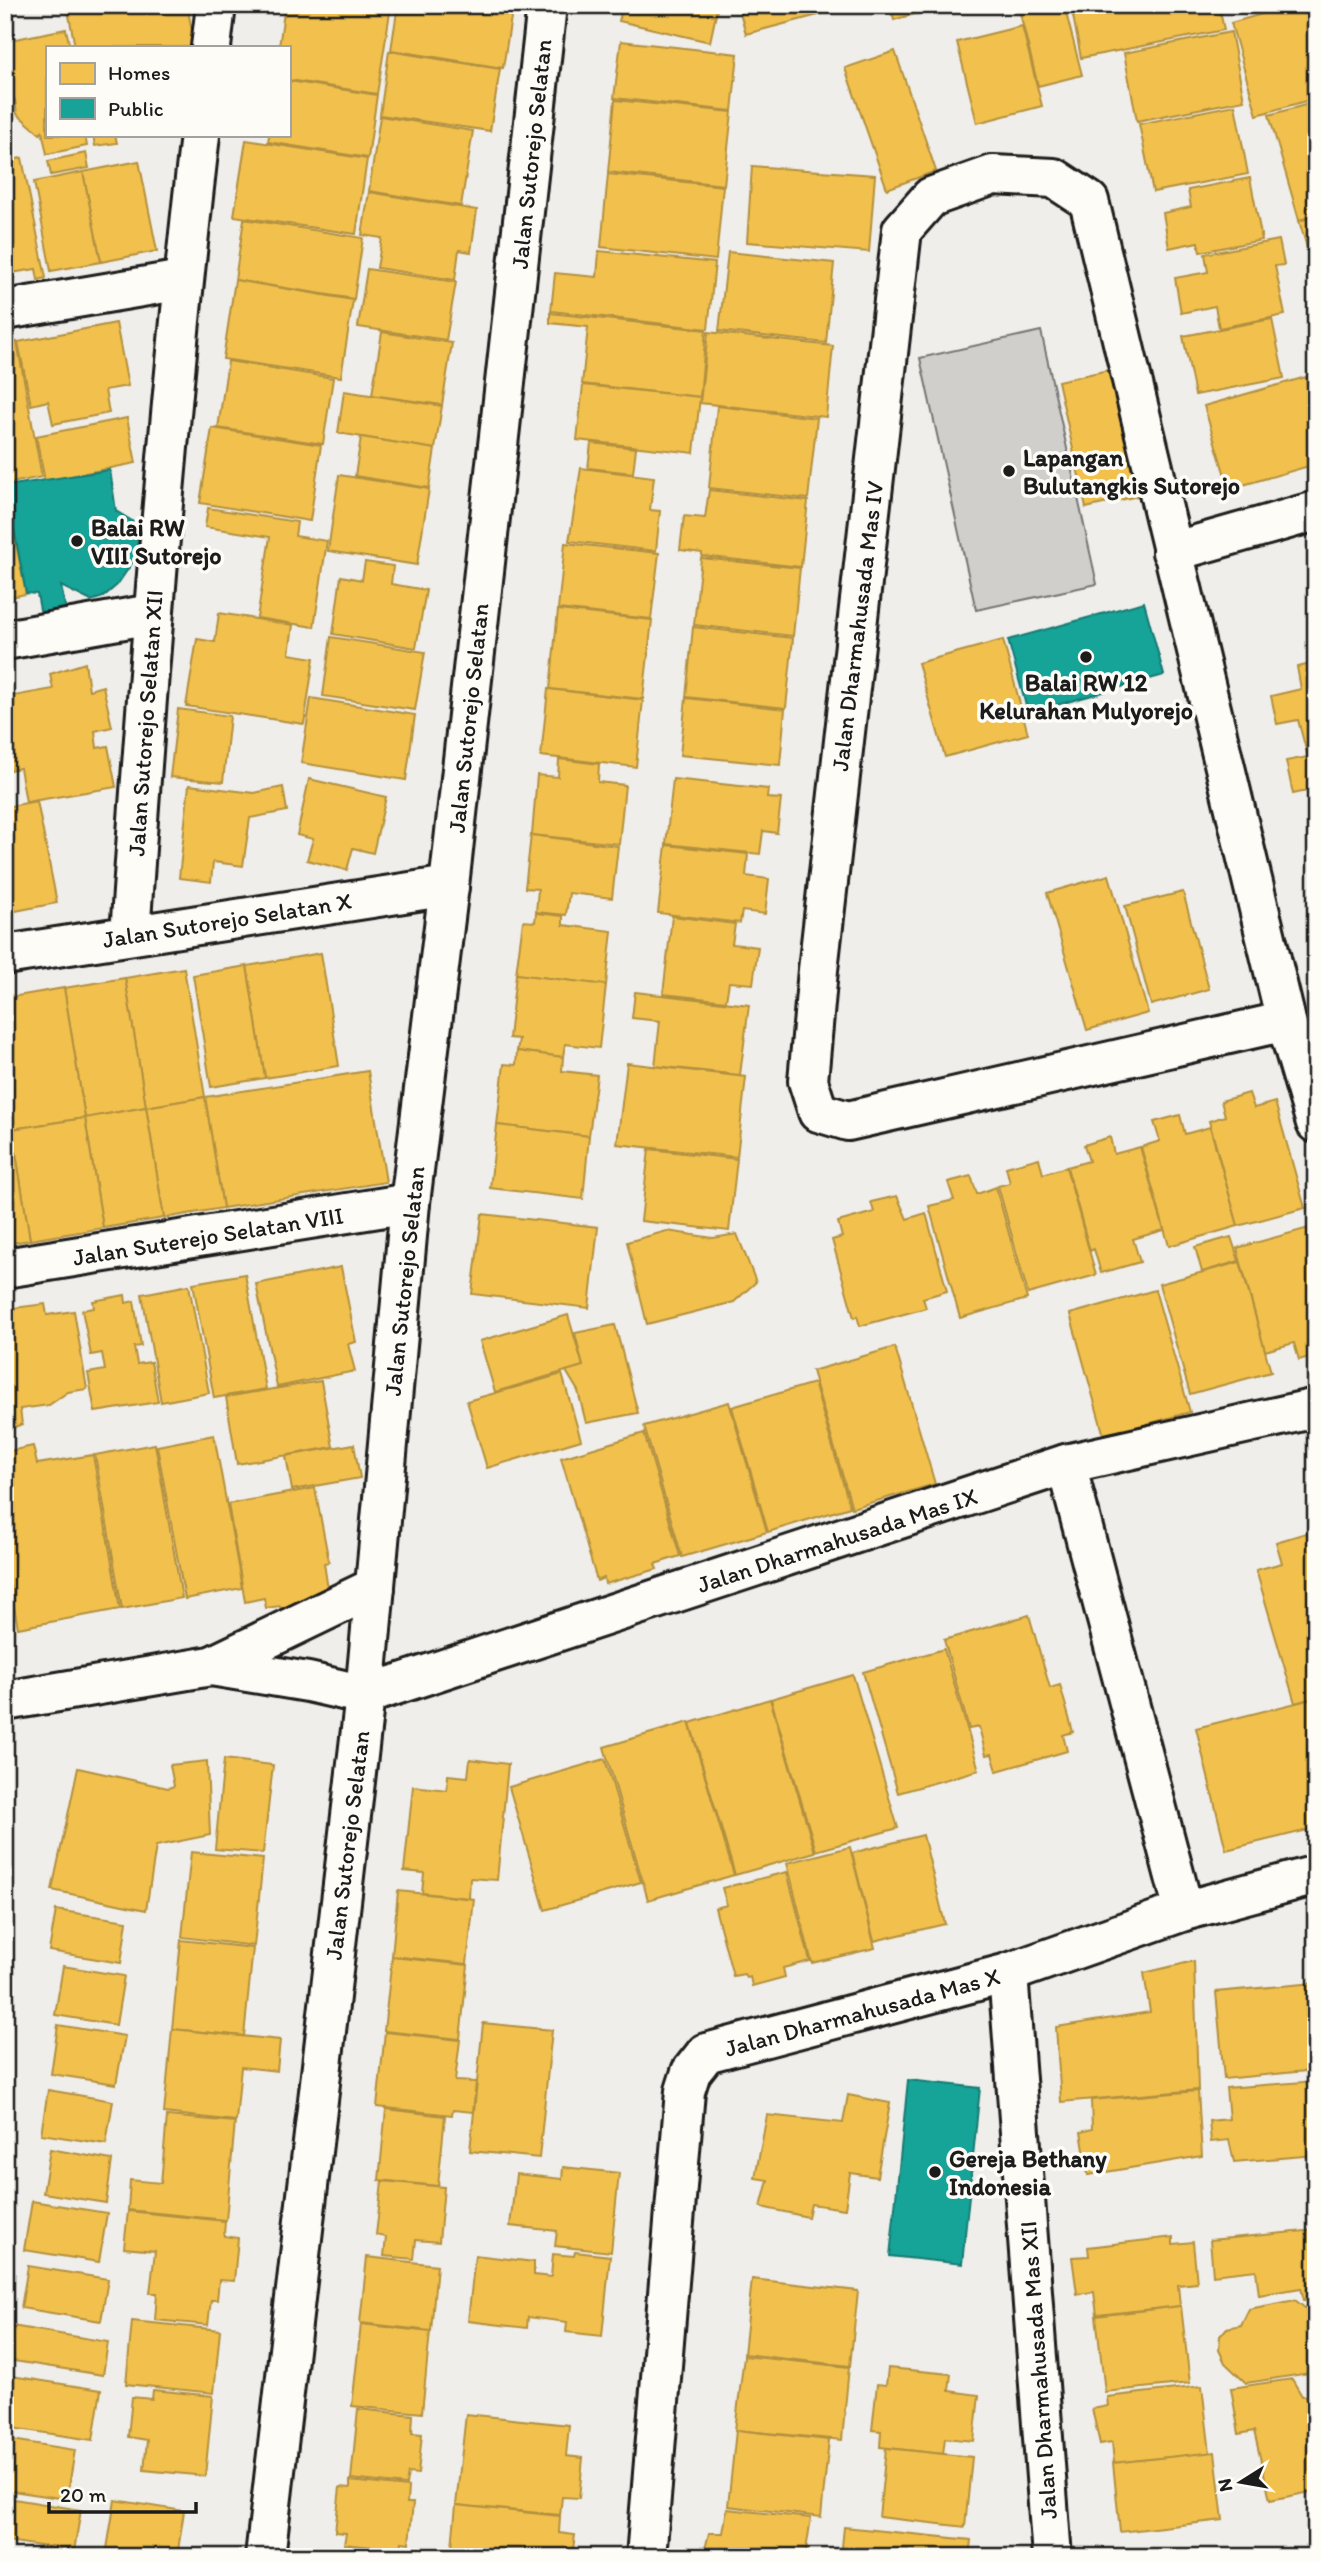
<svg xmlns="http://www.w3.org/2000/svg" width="1321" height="2562" font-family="Itim,sans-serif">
	<rect width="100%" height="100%" fill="#f0eeea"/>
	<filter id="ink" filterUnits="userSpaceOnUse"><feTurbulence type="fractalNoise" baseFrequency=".0143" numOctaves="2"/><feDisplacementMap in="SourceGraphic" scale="14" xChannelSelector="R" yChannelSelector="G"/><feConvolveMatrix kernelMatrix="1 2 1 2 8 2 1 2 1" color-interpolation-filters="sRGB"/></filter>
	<g filter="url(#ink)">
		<polygon fill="#d0cfcc" stroke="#767674" stroke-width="2" points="1041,331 1097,584 976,610 920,358"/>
		<g fill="#f2c14e" stroke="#b2903f" stroke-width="2">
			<polygon points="94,5 187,5 195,47 75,47 68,10"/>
			<polygon points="285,5 391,6 377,94 289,80 289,47 279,47"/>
			<polygon points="398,5 513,5 503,68 391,50"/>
			<polygon points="623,5 718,5 710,42 619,21"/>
			<polygon points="738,5 820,5 822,14 746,34"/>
			<polygon points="890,5 931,5 932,9 894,20"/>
			<polygon points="1018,5 1064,5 1082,75 1038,86"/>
			<polygon points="1071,5 1219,5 1224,30 1081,58"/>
			<polygon points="1257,5 1288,5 1259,13"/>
			<polygon points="1293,5 1316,5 1316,98 1257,115 1231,23"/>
			<polygon points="1022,26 1042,106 977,123 957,42"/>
			<polygon points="66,29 70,47 47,47 47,135 85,135 87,146 47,154 42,131 40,134 17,114 15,100 7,88 5,41"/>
			<polygon points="1231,32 1244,100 1137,121 1124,53"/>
			<polygon points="621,41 738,54 732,111 614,98"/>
			<polygon points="389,51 500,69 490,131 380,115"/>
			<polygon points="895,51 936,171 887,189 845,68"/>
			<polygon points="289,81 377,95 368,158 268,142 269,135 289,135"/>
			<polygon points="615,100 732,112 724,185 608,172"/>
			<polygon points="1316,102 1316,215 1299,220 1269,115"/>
			<polygon points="1235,105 1248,174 1153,192 1139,124"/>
			<polygon points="380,116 473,131 461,206 369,191"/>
			<polygon points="93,135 115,135 117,143 95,146"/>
			<polygon points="246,140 367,159 356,234 234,216"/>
			<polygon points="86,153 89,168 51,175 48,161"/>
			<polygon points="22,158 46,278 38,280 36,269 5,274 5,161"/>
			<polygon points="139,161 157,251 101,262 83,172"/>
			<polygon points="752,166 875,175 869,252 747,242"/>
			<polygon points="83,172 101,262 51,271 34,182"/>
			<polygon points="608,174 723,186 716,260 601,247"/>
			<polygon points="1250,178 1262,240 1200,252 1198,242 1169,248 1163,213 1191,207 1188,190"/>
			<polygon points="369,192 477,210 471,252 459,250 455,280 377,268 382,238 362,235"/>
			<polygon points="1316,216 1316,277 1299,221"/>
			<polygon points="244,219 363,238 354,299 235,280"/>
			<polygon points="1279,240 1284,265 1275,266 1285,315 1219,328 1215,306 1181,313 1175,278 1208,272 1205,254"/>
			<polygon points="599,251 715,263 708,329 551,311 555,273 597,277"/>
			<polygon points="728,252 834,263 826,343 719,331"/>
			<polygon points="367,269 456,282 446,340 358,327"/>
			<polygon points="235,280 353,300 341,377 223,359"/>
			<polygon points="550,313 706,330 700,397 582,384 588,327 550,323"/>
			<polygon points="1272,319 1284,378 1195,395 1183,336"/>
			<polygon points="116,323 128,386 105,390 109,413 53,424 48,401 31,405 18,342"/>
			<polygon points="382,332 452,343 442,405 372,395"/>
			<polygon points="708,332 833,346 826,417 700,403"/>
			<polygon points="17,342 42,477 5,484 5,344"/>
			<polygon points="228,361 333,378 323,444 218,428"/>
			<polygon points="1113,369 1142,495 1086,508 1058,381"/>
			<polygon points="1306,377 1316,412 1316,464 1229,489 1204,406"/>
			<polygon points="583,385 700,397 694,453 577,440"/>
			<polygon points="344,391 442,406 435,449 338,433"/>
			<polygon points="717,406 817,418 808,499 709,488"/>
			<polygon points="127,418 136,463 45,481 36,436"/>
			<polygon points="212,428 321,445 310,521 200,503"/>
			<polygon points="361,437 435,449 429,488 355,476"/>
			<polygon points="591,443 636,448 633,473 588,468"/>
			<polygon points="581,468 654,477 650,510 660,511 656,551 569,541"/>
			<polygon points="339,475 429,489 417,565 328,551"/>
			<polygon points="5,488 26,594 5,598"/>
			<polygon points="709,490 808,501 801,567 702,556 702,553 680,550 684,516 705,518"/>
			<polygon points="208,508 297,522 295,536 327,541 314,627 257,618 270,537 205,527"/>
			<polygon points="565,543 659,553 651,619 558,609"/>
			<polygon points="701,558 800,568 793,636 694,625"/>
			<polygon points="365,562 393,566 391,584 426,590 416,648 333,634 341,576 362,580"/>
			<polygon points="558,610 652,620 643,699 550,689"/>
			<polygon points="219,613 293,625 289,654 314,658 304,724 186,706 197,639 215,642"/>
			<polygon points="693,627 793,638 786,708 686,697"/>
			<polygon points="331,637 425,652 415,710 323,696"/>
			<polygon points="1003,640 1028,734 945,757 918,663"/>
			<polygon points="85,663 89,690 103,686 112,727 95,731 97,748 108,746 116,787 26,802 20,768 5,771 5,676 14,696 53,689 50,674"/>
			<polygon points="1316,663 1316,789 1293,794 1286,761 1308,757 1298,720 1277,724 1271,696 1301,689 1297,667"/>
			<polygon points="548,689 643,700 636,767 541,756"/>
			<polygon points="311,698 415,715 406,780 301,763"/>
			<polygon points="686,698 785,709 780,765 680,755"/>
			<polygon points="178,709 230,716 223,782 170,777"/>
			<polygon points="559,759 599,764 598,782 625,785 619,844 532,835 537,775 558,777"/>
			<polygon points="309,779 386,797 373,853 353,848 347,870 307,860 313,839 297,835"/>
			<polygon points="673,779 768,789 767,798 781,799 777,833 763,831 760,854 666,844"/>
			<polygon points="189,785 254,793 283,787 287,811 250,818 243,866 213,862 211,882 179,878"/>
			<polygon points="37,801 57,903 5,913 5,807"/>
			<polygon points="531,835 618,846 612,898 569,893 566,915 536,912 538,889 525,888"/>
			<polygon points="666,845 748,854 746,876 769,879 765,914 742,911 740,923 658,913"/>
			<polygon points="1109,875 1148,1013 1087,1030 1047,893"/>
			<polygon points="1183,892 1209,989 1151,1005 1125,906"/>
			<polygon points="536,913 563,916 563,925 612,931 606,985 516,974 523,921 535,922"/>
			<polygon points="672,916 735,924 732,944 758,947 753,984 729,982 726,1001 663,994"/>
			<polygon points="321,953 339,1066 265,1078 247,966"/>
			<polygon points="247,966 265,1078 211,1087 193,975"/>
			<polygon points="184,968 205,1097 146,1107 125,978"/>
			<polygon points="516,974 606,985 599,1048 565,1044 563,1057 517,1051 519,1039 509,1038"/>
			<polygon points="125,978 146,1107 85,1118 64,988"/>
			<polygon points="64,988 85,1118 12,1129 5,1087 5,998"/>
			<polygon points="635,992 749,1005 740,1075 655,1066 660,1021 632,1018"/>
			<polygon points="517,1051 563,1057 562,1071 597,1075 589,1136 497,1125 504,1064 516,1065"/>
			<polygon points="627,1063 746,1077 737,1157 617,1144"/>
			<polygon points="368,1071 386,1182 223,1208 205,1097"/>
			<polygon points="5,1087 12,1129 5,1130"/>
			<polygon points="1249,1093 1254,1108 1275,1102 1305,1208 1238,1226 1209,1121 1225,1116 1221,1101"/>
			<polygon points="205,1097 223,1208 164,1218 146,1107"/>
			<polygon points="146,1107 164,1218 103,1228 85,1118"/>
			<polygon points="1180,1115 1185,1134 1210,1127 1238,1226 1169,1246 1141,1147 1160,1141 1154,1122"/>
			<polygon points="85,1118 103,1228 30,1240 12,1129"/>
			<polygon points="497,1125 589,1136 583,1199 490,1188"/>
			<polygon points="12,1129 30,1240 5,1244 5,1130"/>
			<polygon points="1110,1137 1114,1154 1140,1147 1164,1230 1133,1239 1140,1262 1101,1273 1094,1249 1090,1251 1067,1167 1089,1161 1084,1145"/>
			<polygon points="649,1149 737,1159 729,1231 641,1221"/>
			<polygon points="1039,1158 1043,1174 1066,1167 1096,1275 1028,1294 998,1186 1010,1183 1006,1167"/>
			<polygon points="971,1176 977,1194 996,1187 1027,1299 960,1318 929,1206 954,1200 948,1182"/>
			<polygon points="897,1196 907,1219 926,1213 947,1291 923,1298 926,1308 860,1326 857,1316 854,1318 832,1240 842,1237 838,1222 874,1212 871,1202"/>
			<polygon points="482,1214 598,1227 589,1308 472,1294"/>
			<polygon points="1316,1226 1316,1269 1313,1270 1316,1281 1316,1355 1299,1360 1294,1343 1265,1351 1237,1248"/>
			<polygon points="667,1231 713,1238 737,1234 756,1282 734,1302 647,1324 627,1242"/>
			<polygon points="1231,1237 1239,1261 1202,1272 1195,1247"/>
			<polygon points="1240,1262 1271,1372 1190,1394 1159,1284"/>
			<polygon points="341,1267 356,1342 348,1344 355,1371 277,1387 256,1284"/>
			<polygon points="245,1274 266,1389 214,1398 193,1283"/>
			<polygon points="189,1285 209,1393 161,1402 142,1294"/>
			<polygon points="1155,1290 1190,1412 1104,1436 1070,1314"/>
			<polygon points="125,1295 126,1303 134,1301 141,1346 134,1347 137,1364 151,1362 158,1402 95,1412 88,1373 105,1370 102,1353 91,1355 82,1310 94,1308 93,1301"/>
			<polygon points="45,1304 47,1315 74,1311 87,1389 68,1392 49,1405 20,1409 22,1424 5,1431 5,1306 6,1309"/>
			<polygon points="568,1315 583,1366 495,1392 480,1341"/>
			<polygon points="615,1325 638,1413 586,1423 578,1391 566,1371 583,1366 575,1333"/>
			<polygon points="895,1347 935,1484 852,1508 812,1371"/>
			<polygon points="562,1374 581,1440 487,1468 467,1401"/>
			<polygon points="321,1381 333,1447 237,1464 226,1397"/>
			<polygon points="814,1383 850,1507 768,1532 732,1407"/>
			<polygon points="729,1402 767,1532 682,1557 644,1426"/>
			<polygon points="644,1433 680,1556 655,1564 657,1569 605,1584 604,1578 597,1581 561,1458"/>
			<polygon points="214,1435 242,1588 185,1599 157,1446"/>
			<polygon points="155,1444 182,1598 122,1609 95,1455"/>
			<polygon points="354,1444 360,1478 292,1490 286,1456"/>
			<polygon points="33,1446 37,1464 93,1455 120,1609 18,1628 5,1558 5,1452"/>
			<polygon points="315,1488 329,1562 324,1563 329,1596 282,1615 280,1606 266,1608 264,1598 245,1602 228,1504"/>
			<polygon points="1316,1530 1316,1697 1295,1703 1256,1570 1282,1563 1276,1542"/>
			<polygon points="1029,1615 1050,1688 1060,1685 1073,1732 1063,1735 1067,1751 997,1771 992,1754 986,1755 979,1727 969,1729 944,1640"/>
			<polygon points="944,1649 979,1770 898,1793 863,1672"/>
			<polygon points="853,1675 898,1828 816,1851 771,1699"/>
			<polygon points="1316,1698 1316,1828 1226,1850 1196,1728"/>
			<polygon points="770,1699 815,1852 735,1875 690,1723"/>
			<polygon points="689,1722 734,1875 648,1900 604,1747"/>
			<polygon points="224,1759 273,1765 263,1853 215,1849"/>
			<polygon points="470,1759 508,1764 497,1880 470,1878 469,1898 422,1893 424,1873 404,1871 413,1786 447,1790 448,1775 468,1777"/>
			<polygon points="605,1759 641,1882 545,1910 509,1787"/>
			<polygon points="207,1761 210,1835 156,1846 146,1910 52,1890 78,1768 168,1788 174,1786 170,1765"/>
			<polygon points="923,1835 945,1924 874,1941 852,1853"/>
			<polygon points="850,1847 875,1948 812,1963 787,1863"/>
			<polygon points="191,1852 263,1859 254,1946 182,1937"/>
			<polygon points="787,1872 810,1961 783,1968 785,1977 752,1986 750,1977 746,1978 744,1974 733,1976 715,1908 727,1905 722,1888"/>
			<polygon points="398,1891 474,1899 467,1964 392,1956"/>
			<polygon points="56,1910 127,1921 121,1963 49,1951"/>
			<polygon points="181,1940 253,1948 244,2036 172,2029"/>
			<polygon points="392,1957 468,1965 460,2039 384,2031"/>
			<polygon points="1194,1961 1198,2090 1061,2102 1056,2027 1150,2012 1144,1973"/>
			<polygon points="63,1966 124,1976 116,2025 55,2015"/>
			<polygon points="1314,1983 1316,2070 1224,2079 1216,1992"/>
			<polygon points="483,2023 552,2030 539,2158 470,2151"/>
			<polygon points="58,2025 125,2036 116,2084 51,2074"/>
			<polygon points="172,2029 280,2040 277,2071 241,2067 236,2121 164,2113"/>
			<polygon points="385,2032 460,2040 455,2081 476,2082 473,2112 453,2110 452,2115 377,2107"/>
			<polygon points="1316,2081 1316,2155 1234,2162 1229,2140 1211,2142 1209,2121 1229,2119 1226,2088"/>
			<polygon points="48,2090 113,2101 106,2144 41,2134"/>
			<polygon points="1198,2091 1202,2156 1088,2175 1081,2132 1092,2129 1091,2100"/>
			<polygon points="848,2095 890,2103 877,2177 850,2173 845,2209 811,2204 808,2217 761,2207 768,2180 755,2178 767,2115 843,2123"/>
			<polygon points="386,2109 445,2116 438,2186 379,2180"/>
			<polygon points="167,2116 235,2122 226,2220 128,2210 130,2180 161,2183"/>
			<polygon points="50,2149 112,2160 106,2203 43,2193"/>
			<polygon points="563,2167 619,2173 611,2252 555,2246 557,2231 510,2226 516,2174 562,2179"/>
			<polygon points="382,2181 444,2187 439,2242 416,2240 414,2259 384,2256 386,2237 376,2235"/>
			<polygon points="32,2201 107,2213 99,2262 24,2250"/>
			<polygon points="128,2211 225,2221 224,2236 238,2238 234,2281 219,2280 217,2300 211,2300 208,2325 155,2320 157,2293 150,2293 155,2251 124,2248"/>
			<polygon points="1316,2230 1316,2297 1304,2300 1301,2288 1259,2295 1256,2270 1213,2275 1210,2240"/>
			<polygon points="1173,2237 1173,2244 1193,2242 1197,2283 1178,2285 1180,2306 1097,2315 1094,2292 1077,2294 1072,2257 1089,2256 1088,2247"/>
			<polygon points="575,2252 610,2256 602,2336 566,2332 567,2322 528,2317 527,2328 468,2321 475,2255 534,2262 534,2275 551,2277 553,2254 574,2256"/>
			<polygon points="367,2257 437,2265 431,2331 360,2323"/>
			<polygon points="28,2266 108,2279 101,2321 21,2308"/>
			<polygon points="752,2279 858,2291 850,2366 744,2354"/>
			<polygon points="1295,2300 1305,2308 1316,2307 1316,2372 1246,2383 1225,2363 1219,2350 1220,2336 1227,2328 1241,2325 1249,2309"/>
			<polygon points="1181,2306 1190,2383 1105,2392 1096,2316"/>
			<polygon points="132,2321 220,2330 214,2393 126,2384"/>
			<polygon points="361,2324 430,2332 422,2413 352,2406"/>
			<polygon points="12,2326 108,2342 103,2375 7,2360"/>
			<polygon points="744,2356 849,2367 842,2440 735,2430"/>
			<polygon points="888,2368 951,2374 949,2391 979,2395 974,2441 945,2438 943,2454 880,2447 881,2431 872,2430 877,2384 886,2385"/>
			<polygon points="5,2375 101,2390 93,2440 5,2427"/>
			<polygon points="1292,2379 1302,2396 1316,2395 1316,2491 1270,2500 1254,2431 1239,2434 1231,2388"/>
			<polygon points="1202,2386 1210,2453 1114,2463 1112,2442 1100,2444 1092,2409 1108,2406 1107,2397"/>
			<polygon points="153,2390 213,2396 205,2476 144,2470 147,2440 128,2437 132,2397 152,2399"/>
			<polygon points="358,2409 413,2415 412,2433 422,2434 418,2474 408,2473 406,2485 351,2479"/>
			<polygon points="466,2414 569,2425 566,2456 583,2458 579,2498 562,2497 560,2515 456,2505"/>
			<polygon points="736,2430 829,2440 821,2517 728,2506"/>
			<polygon points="12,2440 75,2450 67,2499 5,2490"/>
			<polygon points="886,2448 972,2457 965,2527 879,2517"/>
			<polygon points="1215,2452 1223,2520 1120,2532 1113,2463"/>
			<polygon points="350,2481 408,2487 407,2503 413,2503 409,2543 402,2542 401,2550 344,2544 346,2533 335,2532 340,2487 350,2488"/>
			<polygon points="14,2499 81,2510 74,2551 7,2541"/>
			<polygon points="115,2500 184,2511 177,2557 153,2557 107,2549"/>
			<polygon points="456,2505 560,2516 559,2533 575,2535 572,2557 451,2557"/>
			<polygon points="727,2509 811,2518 805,2557 703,2557 709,2533 723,2533"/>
			<polygon points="844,2527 971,2540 969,2557 841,2557"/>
		</g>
		<g fill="#17a398" stroke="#187a73" stroke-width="2">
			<polygon points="110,470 116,511 132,521 138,532 137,556 117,585 103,597 91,601 61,586 66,610 41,615 37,594 26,593 6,486"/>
			<polygon points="1144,602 1164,675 1028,713 1008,640"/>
			<polygon points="908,2080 980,2088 962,2264 890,2256"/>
		</g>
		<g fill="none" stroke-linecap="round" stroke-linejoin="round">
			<defs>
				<g id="minor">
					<polyline points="211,47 216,5"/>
					<polyline points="5,310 183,280"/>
					<polyline points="1172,552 1316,511"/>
					<polyline points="5,640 152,614"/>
					<path d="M130 935C148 668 169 401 200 135"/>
					<polyline points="5,955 449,886"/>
					<polyline points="1286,1021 848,1121 818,1112 808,1081 818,970 902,230 931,197 993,175 1054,178 1089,201 1286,1021 1316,1123"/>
					<polyline points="5,1268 410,1203"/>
					<polyline points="1066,1464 1184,1911"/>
					<polyline points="211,1666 308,1682 365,1695"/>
					<polyline points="365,1695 1066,1464 1316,1408"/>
					<polyline points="5,1701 211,1666 375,1587"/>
					<polyline points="1008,1973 1052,2557"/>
					<polyline points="265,2557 365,1695 410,1203 449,886 547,5"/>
					<polyline points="646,2557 685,2091 691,2072 706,2053 1008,1973 1184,1911 1316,1875"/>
				</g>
			</defs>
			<use href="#minor" stroke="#1c1c1c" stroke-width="44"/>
			<use href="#minor" stroke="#fdfcf7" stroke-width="38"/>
		</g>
	</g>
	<g fill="#1c1c1c" stroke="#fdfcf7" stroke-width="2.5">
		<circle cx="1009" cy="471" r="7"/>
		<circle cx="77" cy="541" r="7"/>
		<circle cx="1086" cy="657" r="7"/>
		<circle cx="935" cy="2172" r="7"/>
	</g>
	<g text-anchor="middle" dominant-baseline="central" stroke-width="7" stroke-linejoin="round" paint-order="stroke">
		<g font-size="24" fill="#1c1c1c" stroke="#fdfcf7">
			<text transform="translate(531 154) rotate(-84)">Jalan Sutorejo Selatan</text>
			<text transform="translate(857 626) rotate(-83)">Jalan Dharmahusada Mas IV</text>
			<text transform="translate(468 718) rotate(-84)">Jalan Sutorejo Selatan</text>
			<text transform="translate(145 723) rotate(-86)">Jalan Sutorejo Selatan XII</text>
			<text transform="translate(227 920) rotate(-9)">Jalan Sutorejo Selatan X</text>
			<text transform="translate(208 1236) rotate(-9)">Jalan Suterejo Selatan VIII</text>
			<text transform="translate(404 1281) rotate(-84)">Jalan Sutorejo Selatan</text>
			<text transform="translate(837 1540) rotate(-18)">Jalan Dharmahusada Mas IX</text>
			<text transform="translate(347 1845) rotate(-83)">Jalan Sutorejo Selatan</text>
			<text transform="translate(862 2012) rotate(-15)">Jalan Dharmahusada Mas X</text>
			<text transform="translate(1038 2370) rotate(-94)">Jalan Dharmahusada Mas XII</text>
		</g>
		<g font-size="24" font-weight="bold" fill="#1c1c1c" stroke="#fdfcf7" text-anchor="start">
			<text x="1023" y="457">Lapangan<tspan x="1023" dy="28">Bulutangkis Sutorejo</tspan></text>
			<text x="91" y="527">Balai RW<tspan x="91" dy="28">VIII Sutorejo</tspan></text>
			<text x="1086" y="682" text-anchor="middle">Balai RW 12<tspan x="1086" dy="28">Kelurahan Mulyorejo</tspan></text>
			<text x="949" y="2158">Gereja Bethany<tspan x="949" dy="28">Indonesia</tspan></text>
		</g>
	</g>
	<rect width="1321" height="2562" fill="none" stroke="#fdfcf7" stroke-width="28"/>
	<rect x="14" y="14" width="1293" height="2534" fill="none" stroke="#1c1c1c" stroke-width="2.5" filter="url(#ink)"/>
	<rect x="46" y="46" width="245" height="91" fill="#fdfcf7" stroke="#a3a29f" stroke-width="2"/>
	<rect x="60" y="63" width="35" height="21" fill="#f2c14e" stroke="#a3a29f" stroke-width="2"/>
	<text x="108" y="80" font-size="21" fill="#1c1c1c">Homes</text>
	<rect x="60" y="98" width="35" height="21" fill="#17a398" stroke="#a3a29f" stroke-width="2"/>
	<text x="108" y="116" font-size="21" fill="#1c1c1c">Public</text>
	<g transform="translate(1241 2482) rotate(259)" stroke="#fdfcf7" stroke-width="5" paint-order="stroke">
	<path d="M0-5L12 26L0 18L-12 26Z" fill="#1c1c1c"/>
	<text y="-10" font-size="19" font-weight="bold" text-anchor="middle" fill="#1c1c1c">N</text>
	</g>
	<path d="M49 2502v10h147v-10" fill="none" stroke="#1c1c1c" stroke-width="3.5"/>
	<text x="60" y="2502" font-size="21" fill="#1c1c1c" stroke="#fdfcf7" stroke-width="5" paint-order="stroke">20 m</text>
</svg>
